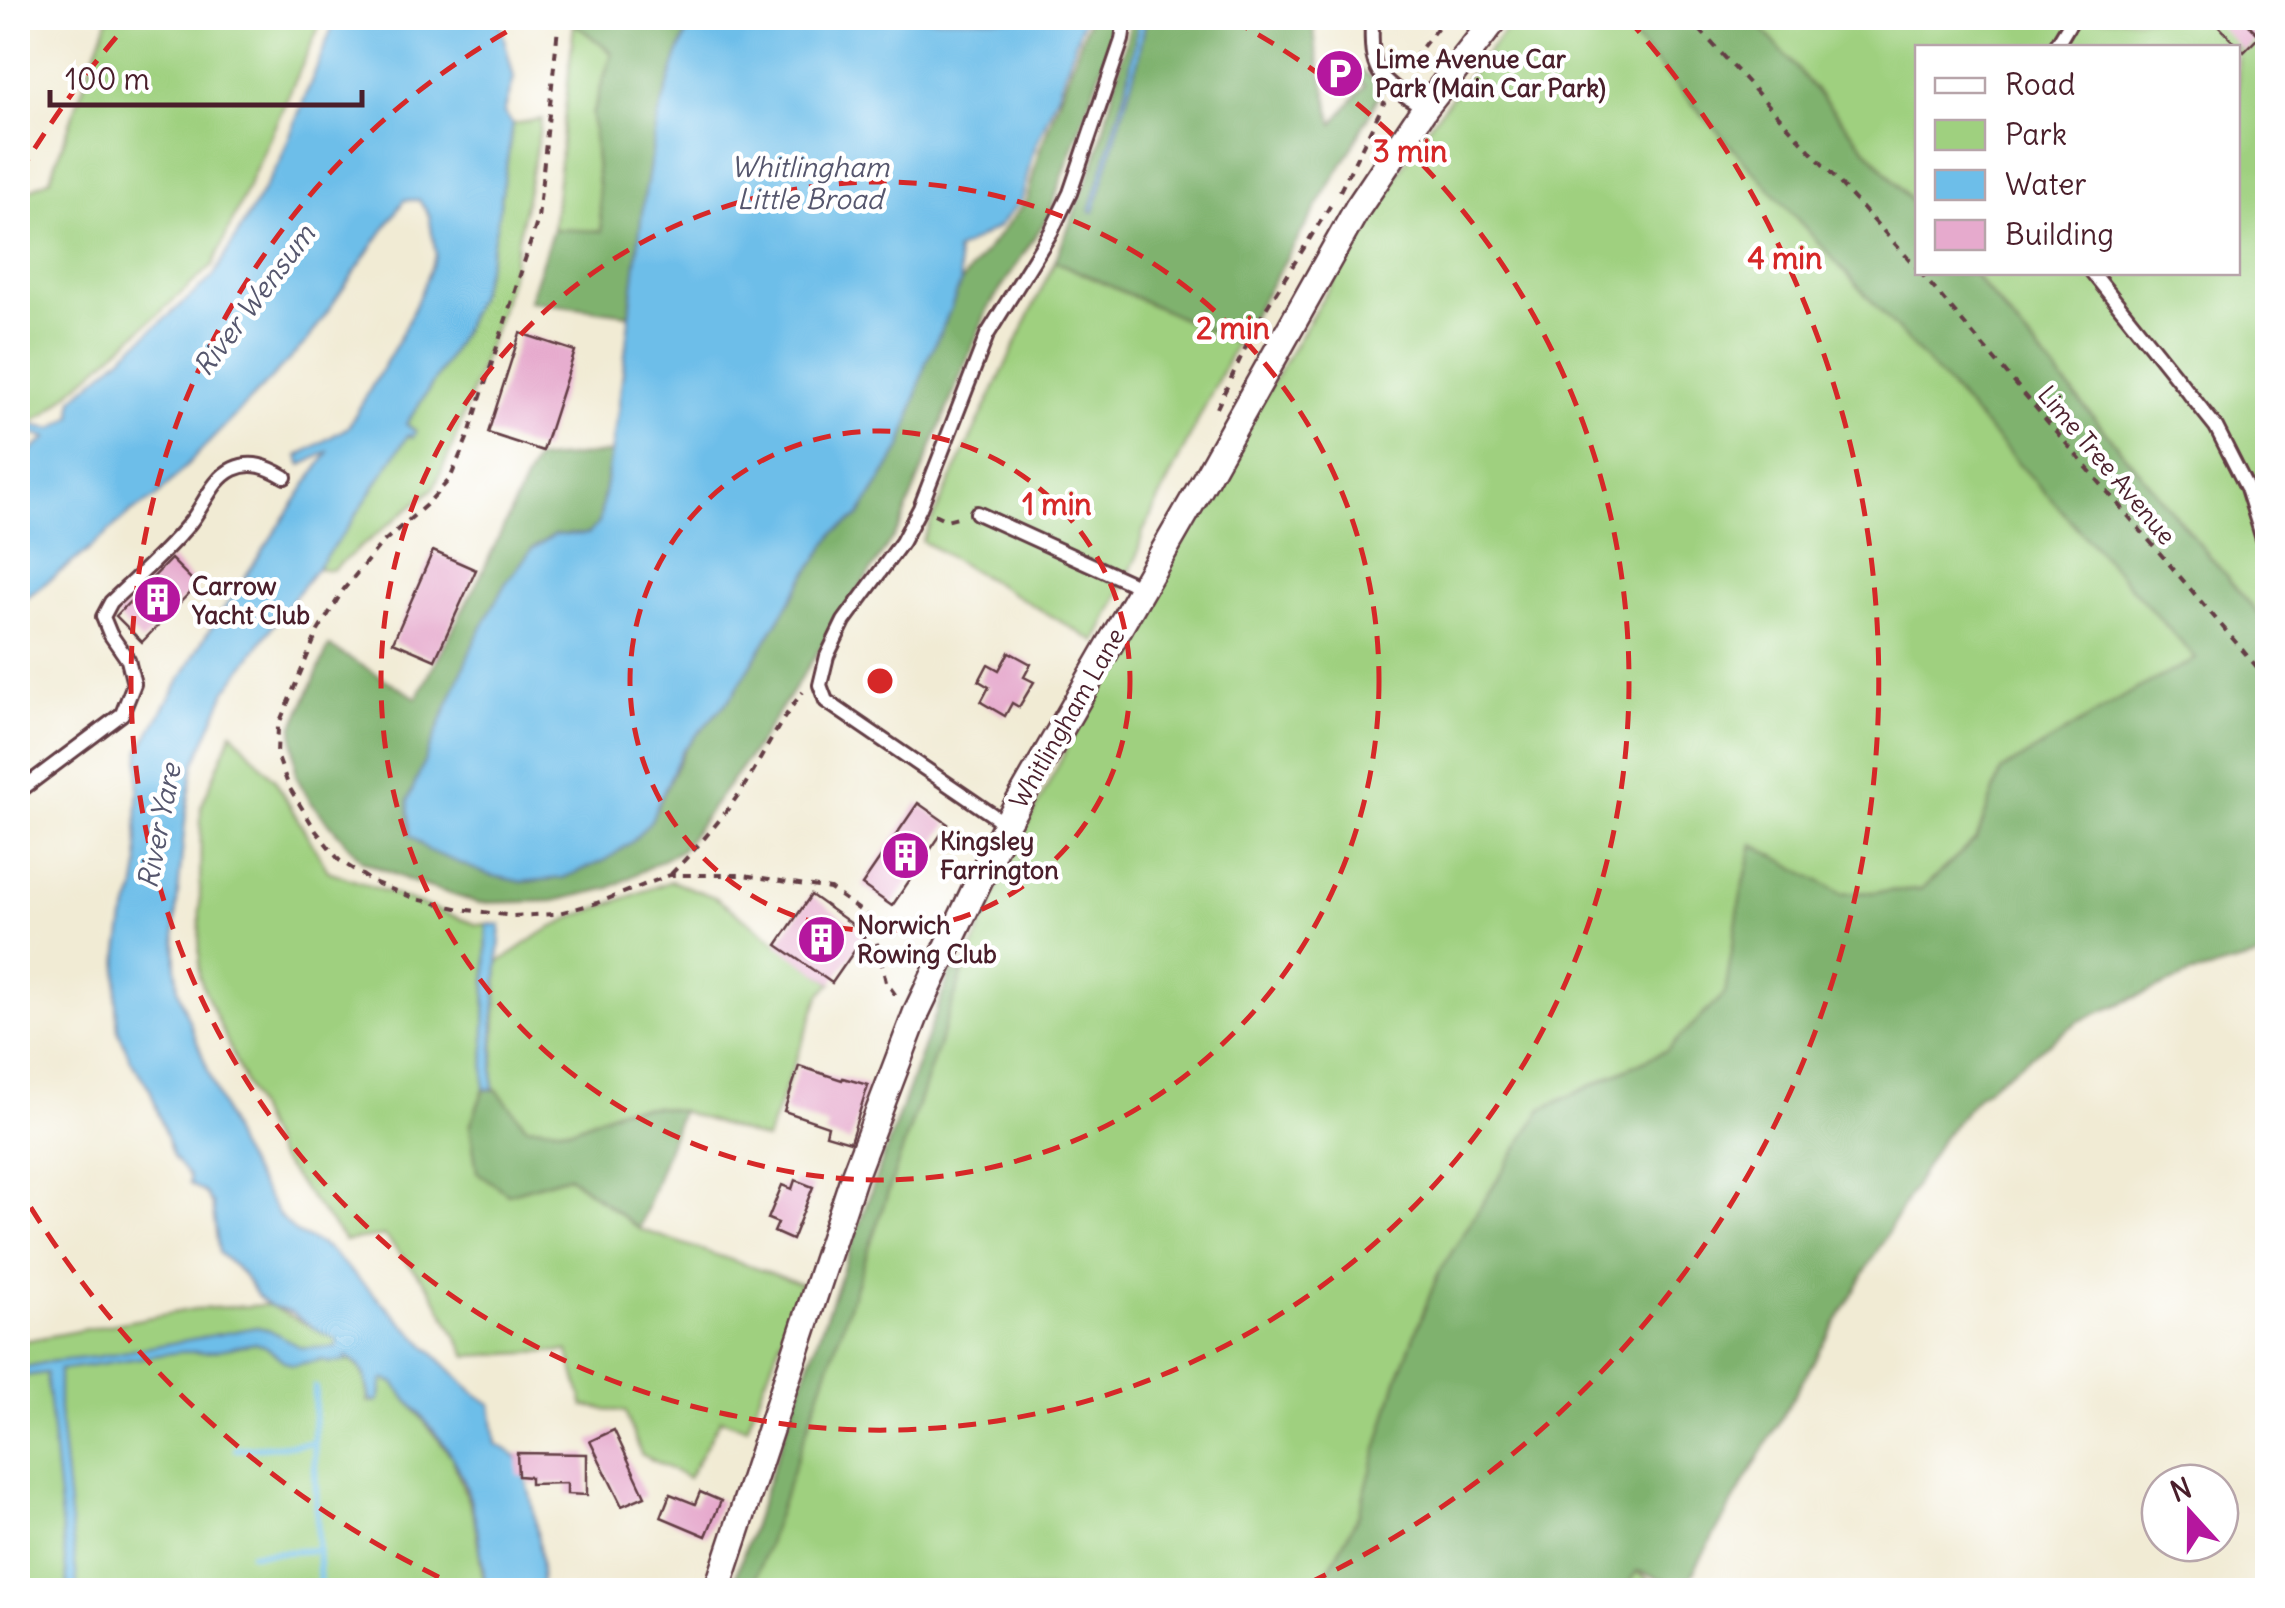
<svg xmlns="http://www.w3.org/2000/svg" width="2285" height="1608" font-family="Delius,sans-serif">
	<rect width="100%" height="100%" fill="#fff"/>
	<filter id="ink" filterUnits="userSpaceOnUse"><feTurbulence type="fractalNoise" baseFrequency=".01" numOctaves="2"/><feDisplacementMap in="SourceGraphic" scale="20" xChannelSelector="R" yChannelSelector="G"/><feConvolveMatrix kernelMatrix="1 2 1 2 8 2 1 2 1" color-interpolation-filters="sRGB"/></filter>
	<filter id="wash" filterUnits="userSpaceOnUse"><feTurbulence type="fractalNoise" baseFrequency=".0048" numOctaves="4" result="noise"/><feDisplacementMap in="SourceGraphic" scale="40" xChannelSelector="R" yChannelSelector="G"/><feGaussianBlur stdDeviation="2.25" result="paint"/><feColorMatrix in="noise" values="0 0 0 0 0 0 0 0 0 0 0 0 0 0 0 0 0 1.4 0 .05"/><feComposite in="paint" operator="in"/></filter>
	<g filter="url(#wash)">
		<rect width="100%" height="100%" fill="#f1ebd4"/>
		<g fill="#9fd07f" stroke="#747855" stroke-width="2.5">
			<polygon points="108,18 323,18 213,265 46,414 18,430 18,196 50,179"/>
			<polygon points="1515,18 1615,18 2197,659 2137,689 2001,771 1977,838 1922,889 1842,894 1753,845 1740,901 1726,994 1667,1050 1542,1109 1358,1516 1317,1590 752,1590 956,988 1008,863 1097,689 1241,435 1372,216 1426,129"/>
			<polygon points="1753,18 2267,18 2267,625 1973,273 2238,272 2238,48 1918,48 1917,207"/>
			<polygon points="574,23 612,53 592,115 602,232 553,229"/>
			<path d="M542 119 510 279 501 310 453 445 434 488 332 570 317 568 409 434 416 431 406 424C433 384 460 343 477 297 497 245 503 179 513 124Z"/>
			<polygon points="1055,261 1236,343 1143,532 1136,559 1096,642 922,541"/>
			<polygon points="232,732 275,780 328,871 478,925 487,924 484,1089 470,1126 508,1194 568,1176 639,1229 802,1284 747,1428 721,1419 688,1478 641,1454 625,1412 584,1406 568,1351 467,1356 430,1288 385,1236 345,1241 277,1156 199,977 201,807"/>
			<polygon points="671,881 715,897 832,983 820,995 766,1140 681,1111 657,1107 623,1108 572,1129 526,1126 497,1090 493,1089 498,963 540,934 571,918"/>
			<path d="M268 1305 337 1340V1351C361 1367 368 1372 368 1402L378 1401C382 1393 380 1386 384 1379L394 1383 452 1457 474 1517 485 1590H18V1342L194 1309Z"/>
			<polygon points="1636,1571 1663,1590 1624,1590"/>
		</g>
		<g fill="#7fb26e" stroke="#64684c" stroke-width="2.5">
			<polygon points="574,18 694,18 658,118 629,314 529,301 553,229 602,231 592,115 612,53 574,23"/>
			<polygon points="1089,18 1117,18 1113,36 1048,217 988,308 899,528 756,747 681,850 610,888 554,901 478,903 413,882 362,861 310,801 296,776 293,728 329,646 417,698 480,577 535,460 611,453 599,523 588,534 554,535 532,549 522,882 563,878 606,860 651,820 685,748 733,695 804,578 835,532 859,516 902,446 925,365 961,282 1027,200 1038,155"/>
			<polygon points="1132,18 1313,18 1316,49 1333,124 1365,85 1356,76 1361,70 1383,87 1352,148 1236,343 1055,261 1096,158"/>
			<polygon points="1615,18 1753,18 1917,208 1918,272 1972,273 2263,620 2268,632 2267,955 2189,975 2079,1021 1979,1094 1939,1143 1685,1586 1637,1571 1624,1590 1317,1590 1358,1516 1397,1380 1438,1274 1542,1109 1667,1050 1725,994 1740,901 1753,844 1842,894 1922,889 1977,838 2001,771 2137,689 2196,659"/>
			<polygon points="951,971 963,973 752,1590 731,1590 802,1382"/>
			<polygon points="484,1089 497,1090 526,1126 572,1129 623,1108 657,1107 681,1111 639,1229 569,1176 508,1194 477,1172 470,1126"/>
		</g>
		<g fill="#6dbee9" stroke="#5c6e8a" stroke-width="2.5">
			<path d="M336 18H499L514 78 504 113 513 124C503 181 498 242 477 297 460 342 433 384 406 424L416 432 413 437 408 435 349 526 282 613 226 691 194 765 186 813 175 923 176 969 178 989 186 1013 237 1146 252 1172 280 1217 296 1233 326 1247 473 1392 491 1404 496 1444C502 1447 512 1452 516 1457 532 1478 543 1564 541 1590H486C480 1546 475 1495 452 1456 436 1430 412 1407 394 1383L384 1379C380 1386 382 1393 378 1401H370C367 1381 366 1367 346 1356V1361L329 1363 321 1360 293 1365 285 1362 265 1346 255 1343 208 1352H179L59 1370V1410L78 1590H68L46 1373 18 1377V1369L47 1362 96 1357 257 1327 270 1330 302 1348 336 1347 337 1340 314 1328 292 1313 268 1305 259 1298 241 1272 219 1253 212 1204 206 1194 190 1184 189 1176 173 1157 150 1089 130 1059 118 1030 116 1007 119 952 124 919 135 892 139 867 137 824 140 750 203 640 329 451 302 465 298 456 348 427 395 347 415 306 436 255 429 215 419 200H404L308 340 156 497 131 512 86 552 18 604V462L47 438 18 428V422L52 429 72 417 73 399 213 277 280 161Z"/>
			<polygon points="693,18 1084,18 1059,90 1032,155 1022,199 998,227 956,251 961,282 946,320 925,365 902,446 859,516 835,532 804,578 733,695 682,751 651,820 633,841 606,860 563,878 522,882 489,875 429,851 410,835 408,800 475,640 505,584 532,549 554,535 588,534 599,523 618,412 643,204 658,118 677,57"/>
			<polygon points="1139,18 1146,18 1139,57 1094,212 1090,211 1126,89"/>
			<polygon points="487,924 501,925 494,1017 493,1089 484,1089"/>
		</g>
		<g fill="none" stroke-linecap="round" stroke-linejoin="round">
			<g stroke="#6dbee9" stroke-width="6">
				<polyline points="315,1387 314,1443 320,1590"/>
				<polyline points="236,1449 314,1443"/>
				<polyline points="251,1554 318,1550"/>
			</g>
		</g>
		<g id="blocks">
			<g fill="#e6aacd">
				<polygon points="2211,18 2242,18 2260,36 2244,52"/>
				<polygon points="520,333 575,351 543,451 488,433"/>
				<polygon points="433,551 476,570 435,660 393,642"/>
				<polygon points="171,559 197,585 142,642 116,616"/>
				<polygon points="1009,652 1031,664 1024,677 1034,682 1019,707 1012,703 1005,716 981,702 989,687 979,681 988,664 999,670"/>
				<polygon points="918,803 948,824 892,906 862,885"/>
				<polygon points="811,895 866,934 832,983 777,945"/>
				<polygon points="799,1066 842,1080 843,1078 868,1085 850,1142 826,1135 828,1126 784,1111"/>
				<polygon points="795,1180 813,1187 792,1240 774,1232 778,1223 768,1219 782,1185 792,1189"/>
				<polygon points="614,1430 645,1496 622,1506 590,1441"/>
				<polygon points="517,1453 587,1454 587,1495 567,1494 567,1483 530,1484 530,1477 518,1476"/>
				<polygon points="700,1492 721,1501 706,1536 661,1517 670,1494 695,1504"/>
			</g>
		</g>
	</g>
	<g filter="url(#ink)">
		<use href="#blocks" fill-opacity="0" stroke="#633e44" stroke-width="2.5"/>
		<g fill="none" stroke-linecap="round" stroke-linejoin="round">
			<defs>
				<g id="lane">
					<path d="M1372 18C1370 75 1377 78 1425 108"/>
					<polyline points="2055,48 2073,18"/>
					<polyline points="2092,272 2216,427 2247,488 2268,555"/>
					<polyline points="977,513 1129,582 1141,589"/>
					<path d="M18 792 122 714 134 684 128 660 110 634 103 617 111 602C137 577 166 552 189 524 204 506 212 479 233 469 252 460 268 467 285 477"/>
					<polyline points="1006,824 826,701 820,685 827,656 844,621 902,542 920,508 987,335 1051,232 1070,193 1122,40 1125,18"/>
				</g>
				<polyline id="street" points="717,1590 853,1179 917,1011 1006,824 1206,478 1357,209 1425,108 1496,18"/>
			</defs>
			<use href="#lane" stroke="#633e44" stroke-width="18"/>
			<use href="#street" stroke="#633e44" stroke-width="30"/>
			<g stroke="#633e44" stroke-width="4" stroke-dasharray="8 8" stroke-linecap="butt">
				<polyline points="559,18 538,219 469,434 450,479 426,505 381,544 344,589 318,631 278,726 277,755 289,787 316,831 339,860 373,882 416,899 461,909 513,916 555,914 597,903 670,875 744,875 830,889 871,918 886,982 897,997"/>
				<polyline points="1689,18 1918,269"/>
				<polyline points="1403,72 1445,18"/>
				<polyline points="1340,191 1385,101"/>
				<polyline points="1920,272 2268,680"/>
				<polyline points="1217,408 1257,323 1332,203"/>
				<polyline points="934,514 946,520 962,516"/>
				<path d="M671 874C697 848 720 821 741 791 762 759 778 722 803 692"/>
			</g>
			<use href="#lane" stroke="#fff" stroke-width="12"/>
			<use href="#street" stroke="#fff" stroke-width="25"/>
		</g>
	</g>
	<g fill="none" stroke="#d62828" stroke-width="5" stroke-dasharray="18 12">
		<circle cx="880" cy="681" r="250"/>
		<circle cx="880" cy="681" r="499"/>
		<path d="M1232 20A749 749 0 1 1 528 20"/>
		<path d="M466 1590A999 999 0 0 1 19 1188M19 174A999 999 0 0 1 132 19M1628 19A999 999 0 0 1 1294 1590"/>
	</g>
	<defs>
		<symbol id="parking-disc" viewBox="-11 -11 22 22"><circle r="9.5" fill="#b5179e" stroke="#fff"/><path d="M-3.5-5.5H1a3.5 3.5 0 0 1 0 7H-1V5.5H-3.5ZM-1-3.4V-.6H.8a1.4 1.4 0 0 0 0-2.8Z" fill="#fff"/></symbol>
		<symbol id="building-disc" viewBox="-11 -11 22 22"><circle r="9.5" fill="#b5179e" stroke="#fff"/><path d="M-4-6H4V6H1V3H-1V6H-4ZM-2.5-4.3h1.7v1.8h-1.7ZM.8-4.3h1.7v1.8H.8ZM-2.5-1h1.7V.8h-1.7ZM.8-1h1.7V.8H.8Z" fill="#fff"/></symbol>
	</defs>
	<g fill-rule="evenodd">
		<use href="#parking-disc" x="1312" y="46" width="55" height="55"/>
		<use href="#building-disc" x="130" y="572" width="55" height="55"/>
		<use href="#building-disc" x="878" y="828" width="55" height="55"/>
		<use href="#building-disc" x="794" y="912" width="55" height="55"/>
	</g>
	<g text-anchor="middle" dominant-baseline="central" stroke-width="9" stroke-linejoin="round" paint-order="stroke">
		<g font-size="25" font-weight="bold" fill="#4a1f2b" stroke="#fff" text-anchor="start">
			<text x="1375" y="59">Lime Avenue Car<tspan x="1375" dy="29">Park (Main Car Park)</tspan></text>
			<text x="192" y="586">Carrow<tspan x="192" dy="29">Yacht Club</tspan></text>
			<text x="940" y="841">Kingsley<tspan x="940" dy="29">Farrington</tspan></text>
			<text x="857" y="925">Norwich<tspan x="857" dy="29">Rowing Club</tspan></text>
		</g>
		<g font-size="25" fill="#4a1f2b" stroke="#fff">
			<text transform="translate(2107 465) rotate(50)">Lime Tree Avenue</text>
			<text transform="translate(1067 718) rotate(-60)">Whitlingham Lane</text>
		</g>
		<g font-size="28" font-style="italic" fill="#56576e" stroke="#fff">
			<text x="810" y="167">Whitlingham<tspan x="810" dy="32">Little Broad</tspan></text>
			<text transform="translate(254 300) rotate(-53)">River Wensum</text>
			<text transform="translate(159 826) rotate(-79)">River Yare</text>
		</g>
	</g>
	<circle cx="880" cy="681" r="15" fill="#d62828" stroke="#fff" stroke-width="5"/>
	<g font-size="30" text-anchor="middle" font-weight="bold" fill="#d62828" stroke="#fff" stroke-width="9" stroke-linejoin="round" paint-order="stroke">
		<text x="1410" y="162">3 min</text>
		<text x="1785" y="269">4 min</text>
		<text x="1233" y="339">2 min</text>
		<text x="1057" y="515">1 min</text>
	</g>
	<rect width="2285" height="1608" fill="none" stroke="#fff" stroke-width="60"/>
	<rect x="1915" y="45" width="325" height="230" fill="#ffffff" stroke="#b7a5aa" stroke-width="2.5"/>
	<rect x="1935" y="78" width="50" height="15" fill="#ffffff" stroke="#b7a5aa" stroke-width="2.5"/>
	<text x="2005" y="95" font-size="30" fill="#4a1f2b">Road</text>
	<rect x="1935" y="120" width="50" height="30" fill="#9fd07f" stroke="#b7a5aa" stroke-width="2.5"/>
	<text x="2005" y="145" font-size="30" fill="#4a1f2b">Park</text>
	<rect x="1935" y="170" width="50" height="30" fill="#6dbee9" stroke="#b7a5aa" stroke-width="2.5"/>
	<text x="2005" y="195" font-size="30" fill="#4a1f2b">Water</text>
	<rect x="1935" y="220" width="50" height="30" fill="#e6aacd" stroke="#b7a5aa" stroke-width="2.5"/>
	<text x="2005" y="245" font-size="30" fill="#4a1f2b">Building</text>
	<g transform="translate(2190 1513) rotate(339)"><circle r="48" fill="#ffffff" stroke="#b7a5aa" stroke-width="2.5"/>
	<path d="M0-8L18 38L0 25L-18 38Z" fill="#b5179e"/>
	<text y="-15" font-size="28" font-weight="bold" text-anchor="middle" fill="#4a1f2b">N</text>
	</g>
	<path d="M50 90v15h312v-15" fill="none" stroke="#4a1f2b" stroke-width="5"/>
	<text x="65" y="90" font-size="30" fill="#4a1f2b" stroke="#ffffff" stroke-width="8" paint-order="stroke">100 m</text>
</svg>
